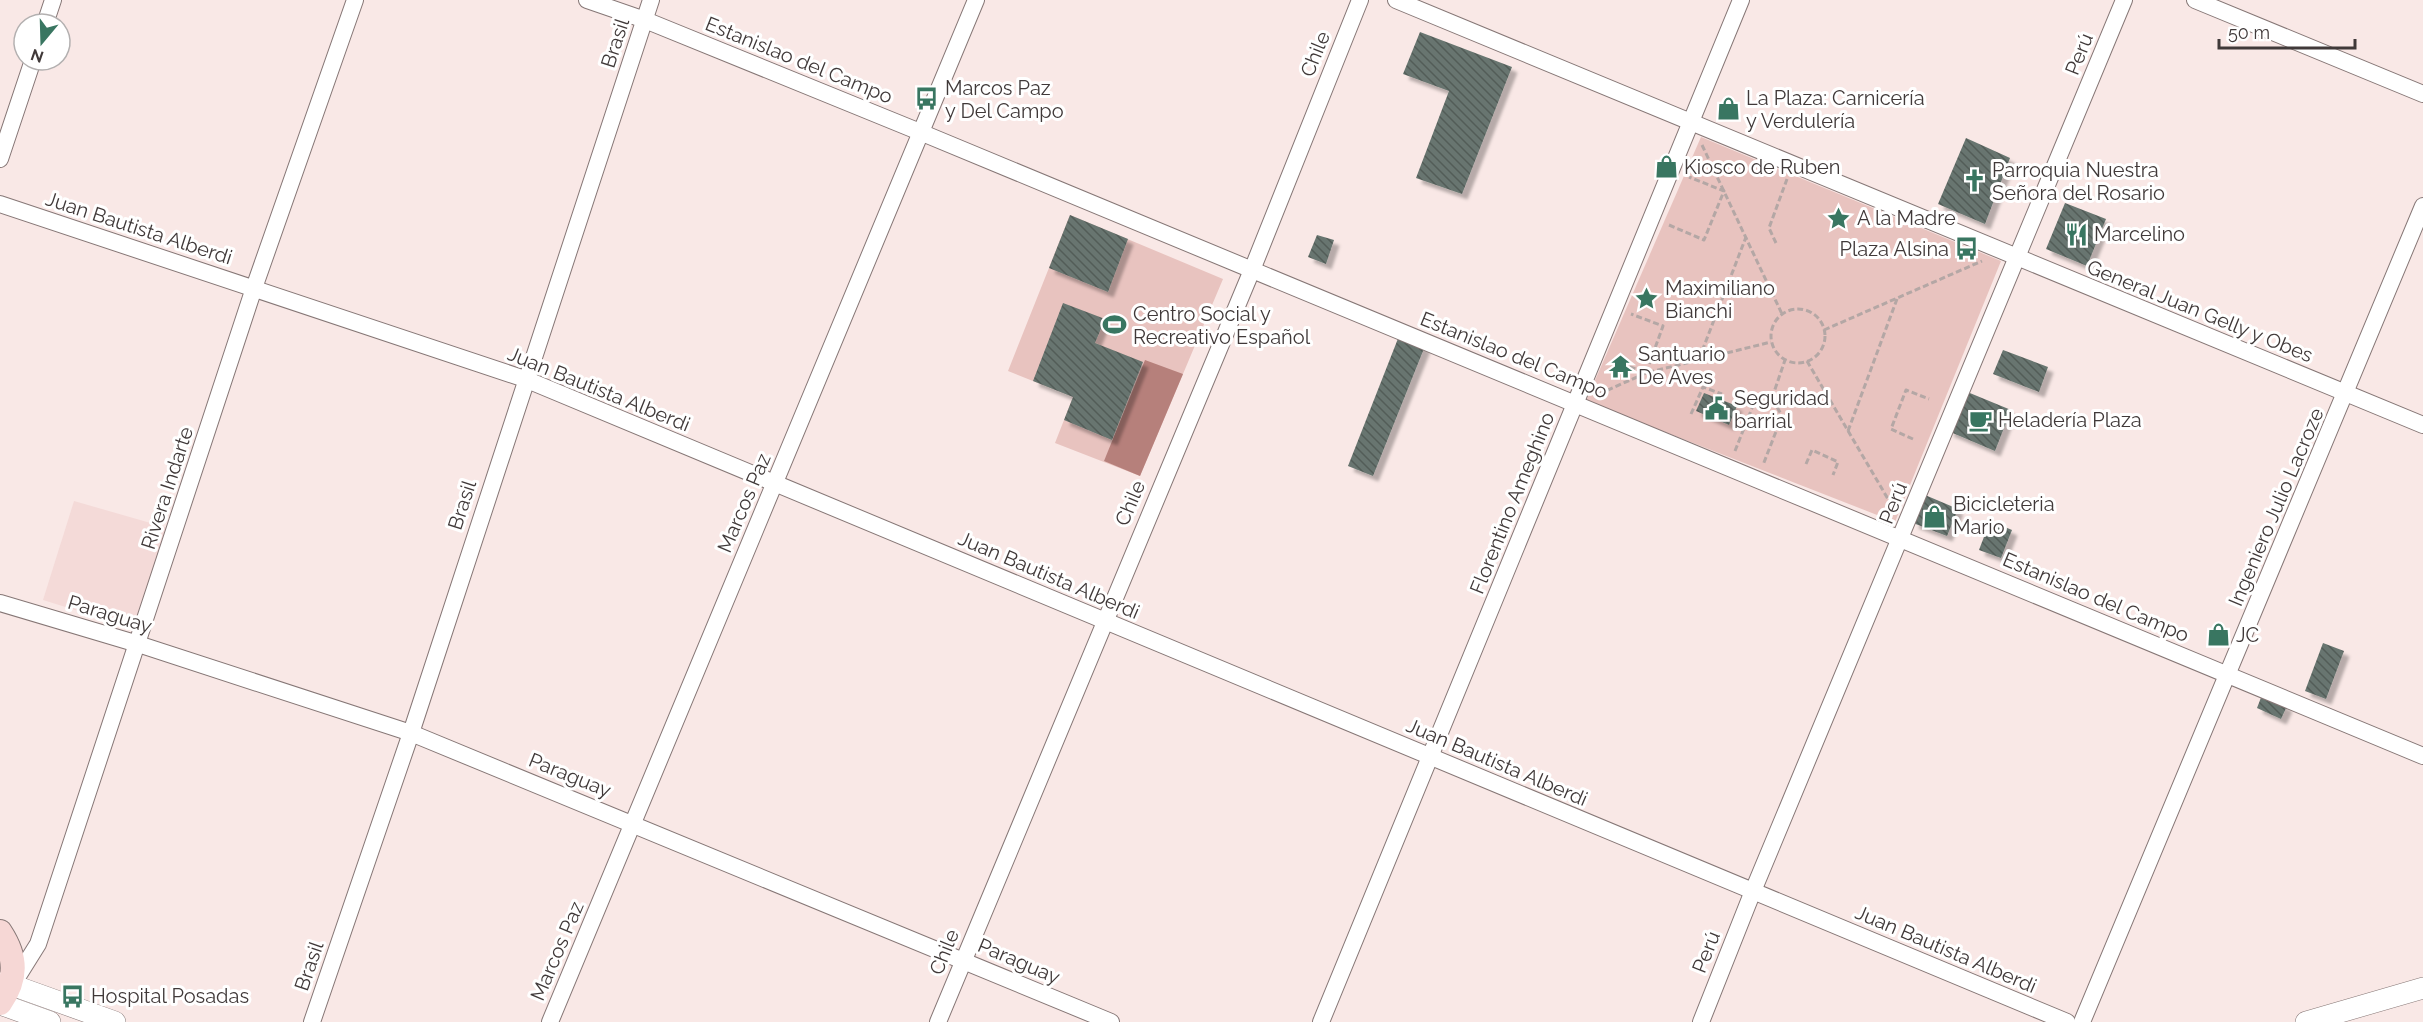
<svg xmlns="http://www.w3.org/2000/svg" width="2423" height="1022" font-family="Raleway,sans-serif">
	<defs>
		<pattern id="building-back-hatch" width="6" height="6" patternUnits="userSpaceOnUse" patternTransform="scale(1.5)"><rect width="6" height="6" fill="#67756f"/><path d="M-1 5l2 2M0 0l6 6M5-1l2 2" fill="none" stroke="#525c58"/></pattern>
		<filter id="shadow"><feDropShadow dx="5.5" dy="5.5" stdDeviation="1.5" flood-color="#0004"/></filter>
	</defs>
	<rect width="100%" height="100%" fill="#f9e8e6"/>
	<polygon fill="#f4dad8" points="74,501 168,528 136,629 43,600"/>
	<g fill="#e8c3bf">
		<polygon points="1701,137 2001,261 1895,522 1586,401"/>
		<polygon points="1070,215 1223,279 1140,476 1055,443 1073,397 1008,371"/>
	</g>
	<polygon fill="#b6807b" points="1145,360 1183,374 1140,476 1104,461"/>
	<g fill="url(#building-back-hatch)" filter="url(#shadow)">
		<polygon points="1420,32 1512,67 1462,194 1416,178 1449,91 1403,74"/>
		<polygon points="1966,138 2010,158 1985,224 1938,204"/>
		<polygon points="2065,203 2106,219 2087,266 2046,249"/>
		<polygon points="1070,215 1128,239 1108,292 1049,268"/>
		<polygon points="1317,235 1334,240 1326,264 1308,257"/>
		<polygon points="1063,303 1105,319 1095,343 1143,362 1112,440 1064,420 1073,397 1033,381"/>
		<polygon points="1399,336 1425,346 1373,476 1348,466"/>
		<polygon points="2003,350 2048,367 2039,392 1993,374"/>
		<polygon points="1965,391 2011,410 1995,451 1948,431"/>
		<polygon points="1704,393 1737,406 1729,425 1696,411"/>
		<polygon points="1925,495 1958,509 1947,536 1913,523"/>
		<polygon points="1990,521 2012,530 2001,558 1979,550"/>
		<polygon points="2323,643 2344,651 2326,699 2305,691"/>
		<polygon points="2262,695 2287,706 2281,719 2257,708"/>
	</g>
	<g fill="none" stroke-linecap="round" stroke-linejoin="round">
		<defs>
			<g id="minor">
				<polyline points="587,0 645,20 920,132 2423,756"/>
				<polyline points="1396,0 2423,425"/>
				<polyline points="2195,0 2423,94"/>
				<polyline points="45,24 53,0"/>
				<polyline points="0,159 33,60"/>
				<polyline points="0,204 525,379 2067,1022"/>
				<polyline points="0,603 138,644 411,733 1111,1022"/>
				<polyline points="13,984 38,944 254,288 355,0"/>
				<polyline points="312,1022 411,733 651,0"/>
				<polyline points="550,1022 976,0"/>
				<polyline points="938,1022 1252,270 1360,0"/>
				<polyline points="1321,1022 1741,0"/>
				<polyline points="1701,1022 1753,891 2124,0"/>
				<polyline points="2082,1022 2423,206"/>
			</g>
			<g id="tertiary">
				<polyline points="0,983 12,985 115,1022"/>
				<polyline points="0,1004 50,1022"/>
				<polyline points="2306,1022 2423,988"/>
			</g>
			<path id="secondary" d="M0 932C17 958 17 978 0 1003"/>
		</defs>
		<use href="#minor" stroke="#867776" stroke-width="18"/>
		<use href="#tertiary" stroke="#867776" stroke-width="22"/>
		<use href="#secondary" stroke="#867776" stroke-width="26"/>
		<g stroke="#b4a7a5" stroke-width="3" stroke-dasharray="6 3" stroke-linecap="butt">
			<polyline points="1702,145 1782,314"/>
			<polyline points="1669,225 1704,240 1724,191 1689,177"/>
			<polyline points="1776,243 1769,228 1787,179"/>
			<circle cx="1798" cy="336" r="27"/>
			<polyline points="1824,330 1982,261"/>
			<polyline points="1699,359 1746,237"/>
			<polyline points="1613,360 1646,373 1663,326 1631,314"/>
			<polyline points="1807,361 1888,499 1892,511"/>
			<polyline points="1599,394 1646,373 1771,342"/>
			<polyline points="1772,398 1785,360"/>
			<polyline points="1691,414 1703,387 1722,394"/>
			<polyline points="1848,431 1897,299"/>
			<polyline points="1913,439 1891,429 1906,390 1929,399"/>
			<polyline points="1735,451 1754,403 1772,398 1782,416 1763,465"/>
			<polyline points="1806,464 1812,450 1838,462 1833,475"/>
		</g>
		<use href="#minor" stroke="#fff" stroke-width="16"/>
		<use href="#tertiary" stroke="#fff" stroke-width="21"/>
		<use href="#secondary" stroke="#f6d7d5" stroke-width="24"/>
	</g>
	<defs>
		<symbol id="bus-bare" viewBox="-9 -9 18 18"><path d="M-5-6H5V4H4V6H2V4H-2V6H-4V4H-5ZM-3.5-4V0h7V-4ZM-3.5 1.2v1.5H-2V1.2ZM2 1.2v1.5H3.5V1.2Z" fill="#397661" stroke="#fff" stroke-width="2.5" paint-order="stroke"/></symbol>
		<symbol id="shop-bare" viewBox="-9 -9 18 18"><path d="M-5-2.5h2.3a2.7 3.5 0 0 1 5.4 0H5L5.5 6h-11ZM-1.5-2.5h3a1.5 2.3 0 0 0-3 0Z" fill="#397661" stroke="#fff" stroke-width="2.5" paint-order="stroke"/></symbol>
		<symbol id="church-bare" viewBox="-9 -9 18 18"><path d="M-1.2-6h2.4v3.5h3.3v2.4h-3.3V6h-2.4V-.1h-3.3v-2.4h3.3Z" fill="#397661" stroke="#fff" stroke-width="2.5" paint-order="stroke"/></symbol>
		<symbol id="sight-bare" viewBox="-9 -9 18 18"><path d="M0-6L1.8-2.2L6-1.7L2.9 1.2L3.7 5.4L0 3.3L-3.7 5.4L-2.9 1.2L-6-1.7L-1.8-2.2Z" fill="#397661" stroke="#fff" stroke-width="2.5" paint-order="stroke"/></symbol>
		<symbol id="restaurant-bare" viewBox="-9 -9 18 18"><path d="M-5-6h1v4h1v-4h1v4h1v-4h1v5L-1.5 .5V6h-2V.5L-5-1ZM5-6V6H3V1.5H1.5Q1.5-4 5-6Z" fill="#397661" stroke="#fff" stroke-width="2.5" paint-order="stroke"/></symbol>
		<symbol id="stadium-bare" viewBox="-9 -9 18 18"><path d="M0-5a6.5 5 0 1 0 0 10a6.5 5 0 1 0 0-10ZM-3.5-1.8h7v3.6h-7Z" fill="#397661" stroke="#fff" stroke-width="2.5" paint-order="stroke"/></symbol>
		<symbol id="temple-bare" viewBox="-9 -9 18 18"><path d="M0-6L5-2H3V0L6.5 2.5H4V6H1.5V3h-3V6H-4V2.5H-6.5L-3 0V-2H-5Z" fill="#397661" stroke="#fff" stroke-width="2.5" paint-order="stroke"/></symbol>
		<symbol id="civic-bare" viewBox="-9 -9 18 18"><path d="M-.6-6.5H3V-4.5H.6V-3L4-1V1h2V6H-6V1h2V-1L-.6-3ZM-1.2 2.5V6h2.4V2.5Z" fill="#397661" stroke="#fff" stroke-width="2.5" paint-order="stroke"/></symbol>
		<symbol id="cafe-bare" viewBox="-9 -9 18 18"><path d="M-5.5-4.5H6V0H3Q3 3.5 0 3.5H-2.5Q-5.5 3.5-5.5 0ZM3-3.2v2h1.7v-2ZM-6 4.5H4V6H-6Z" fill="#397661" stroke="#fff" stroke-width="2.5" paint-order="stroke"/></symbol>
	</defs>
	<g fill-rule="evenodd">
		<use href="#bus-bare" x="910" y="82" width="33" height="33"/>
		<use href="#shop-bare" x="1712" y="92" width="33" height="33"/>
		<use href="#shop-bare" x="1650" y="150" width="33" height="33"/>
		<use href="#church-bare" x="1958" y="164" width="33" height="33"/>
		<use href="#sight-bare" x="1822" y="202" width="33" height="33"/>
		<use href="#restaurant-bare" x="2060" y="218" width="33" height="33"/>
		<use href="#bus-bare" x="1950" y="232" width="33" height="33"/>
		<use href="#sight-bare" x="1630" y="282" width="33" height="33"/>
		<use href="#stadium-bare" x="1098" y="308" width="33" height="33"/>
		<use href="#temple-bare" x="1604" y="350" width="33" height="33"/>
		<use href="#civic-bare" x="1700" y="392" width="33" height="33"/>
		<use href="#cafe-bare" x="1964" y="404" width="33" height="33"/>
		<use href="#shop-bare" x="1918" y="500" width="33" height="33"/>
		<use href="#shop-bare" x="2202" y="618" width="33" height="33"/>
		<use href="#bus-bare" x="56" y="980" width="33" height="33"/>
	</g>
	<g text-anchor="middle" dominant-baseline="central" stroke-width="6" stroke-linejoin="round" paint-order="stroke">
		<g font-size="20" fill="#403939" stroke="#fff">
			<text transform="translate(615 43) rotate(-72)">Brasil</text>
			<text transform="translate(1315 54) rotate(-68)">Chile</text>
			<text transform="translate(2079 54) rotate(-68)">Perú</text>
			<text transform="translate(799 60) rotate(22)">Estanislao del Campo</text>
			<text transform="translate(139 228) rotate(18)">Juan Bautista Alberdi</text>
			<text transform="translate(2200 311) rotate(22)">General Juan Gelly y Obes</text>
			<text transform="translate(1514 355) rotate(22)">Estanislao del Campo</text>
			<text transform="translate(599 389) rotate(22)">Juan Bautista Alberdi</text>
			<text transform="translate(167 488) rotate(-72)">Rivera Indarte</text>
			<text transform="translate(744 503) rotate(-67)">Marcos Paz</text>
			<text transform="translate(1130 503) rotate(-67)">Chile</text>
			<text transform="translate(1512 503) rotate(-68)">Florentino Ameghino</text>
			<text transform="translate(1893 503) rotate(-68)">Perú</text>
			<text transform="translate(462 505) rotate(-72)">Brasil</text>
			<text transform="translate(2276 507) rotate(-67)">Ingeniero Julio Lacroze</text>
			<text transform="translate(1049 575) rotate(23)">Juan Bautista Alberdi</text>
			<text transform="translate(2096 597) rotate(23)">Estanislao del Campo</text>
			<text transform="translate(110 614) rotate(17)">Paraguay</text>
			<text transform="translate(1497 762) rotate(23)">Juan Bautista Alberdi</text>
			<text transform="translate(570 775) rotate(22)">Paraguay</text>
			<text transform="translate(1946 949) rotate(23)">Juan Bautista Alberdi</text>
			<text transform="translate(557 951) rotate(-67)">Marcos Paz</text>
			<text transform="translate(944 952) rotate(-68)">Chile</text>
			<text transform="translate(1706 952) rotate(-68)">Perú</text>
			<text transform="translate(1019 961) rotate(23)">Paraguay</text>
			<text transform="translate(309 966) rotate(-71)">Brasil</text>
		</g>
		<g font-size="20" fill="#403939" stroke="#fff" text-anchor="start">
			<text x="945" y="88">Marcos Paz<tspan x="945" dy="23">y Del Campo</tspan></text>
			<text x="1746" y="98">La Plaza: Carnicería<tspan x="1746" dy="23">y Verdulería</tspan></text>
			<text x="1684" y="167">Kiosco de Ruben</text>
			<text x="1992" y="170">Parroquia Nuestra<tspan x="1992" dy="23">Señora del Rosario</tspan></text>
			<text x="1857" y="218">A la Madre</text>
			<text x="2094" y="234">Marcelino</text>
			<text x="1949" y="249" text-anchor="end">Plaza Alsina</text>
			<text x="1665" y="288">Maximiliano<tspan x="1665" dy="23">Bianchi</tspan></text>
			<text x="1133" y="314">Centro Social y<tspan x="1133" dy="23">Recreativo Español</tspan></text>
			<text x="1638" y="354">Santuario<tspan x="1638" dy="23">De Aves</tspan></text>
			<text x="1734" y="398">Seguridad<tspan x="1734" dy="23">barrial</tspan></text>
			<text x="1998" y="420">Heladería Plaza</text>
			<text x="1953" y="504">Bicicleteria<tspan x="1953" dy="23">Mario</tspan></text>
			<text x="2236" y="635">JC</text>
			<text x="91" y="996">Hospital Posadas</text>
		</g>
	</g>
	<g transform="translate(42 42) rotate(199)"><circle r="28" fill="#ffffff" stroke="#b3b0b0" stroke-width="1.5"/>
	<path d="M0-4.5L10 22L0 15L-10 22Z" fill="#397661"/>
	<text y="-9" font-size="16" font-weight="bold" text-anchor="middle" fill="#403939">N</text>
	</g>
	<path d="M2219 39v9h136v-9" fill="none" stroke="#403939" stroke-width="3"/>
	<text x="2228" y="39" font-size="18" fill="#403939" stroke="#ffffff" stroke-width="4.5" paint-order="stroke">50 m</text>
</svg>
